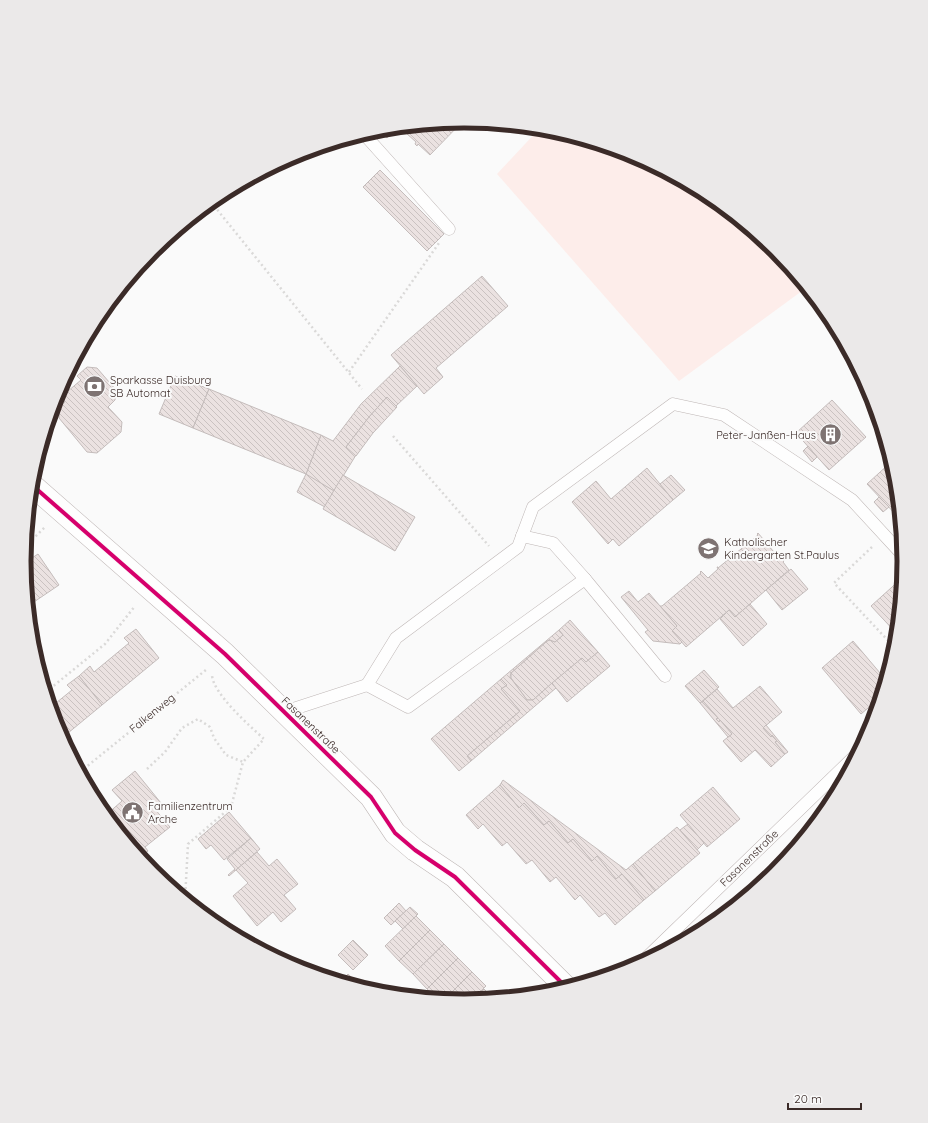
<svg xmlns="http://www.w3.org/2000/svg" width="928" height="1123" font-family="Quicksand,sans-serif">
	<defs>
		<pattern id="building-back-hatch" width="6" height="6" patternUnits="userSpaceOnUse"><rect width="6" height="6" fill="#ebe2e1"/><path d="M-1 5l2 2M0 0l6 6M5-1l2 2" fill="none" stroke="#cac2c1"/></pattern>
	</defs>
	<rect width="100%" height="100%" fill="#fafafa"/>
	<polygon fill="#fdedea" points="539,129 550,130 633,155 709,196 775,251 806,288 679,381 497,174"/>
	<g fill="url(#building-back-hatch)" stroke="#c4bcbb">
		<polygon points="462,122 430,155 418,144 417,146 415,144 416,142 406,133 412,127"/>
		<polygon points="395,128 387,138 378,130"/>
		<polygon points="380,170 444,234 427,251 363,187"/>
		<polygon points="482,276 508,306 436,368 443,377 424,394 391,355"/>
		<polygon points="400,366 417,386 396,406 387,397 369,417 346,447 356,455 334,491 307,476 306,474 321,435 333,441 361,404"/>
		<polygon points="87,367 97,368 116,390 115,400 108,407 122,422 121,432 97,453 87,452 59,418 60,405 65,402 61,397 81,380 77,376"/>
		<polygon points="175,376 209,389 193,428 159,414"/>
		<polygon points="209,389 321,435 306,474 193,428"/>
		<polygon points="387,397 397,407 373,433 356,456 346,447 369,417"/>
		<polygon points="832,400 866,437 829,470 796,433"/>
		<polygon points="808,446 817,457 812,462 803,451"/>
		<polygon points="891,462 896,476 900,519 867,484"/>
		<polygon points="647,468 673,500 619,546 613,539 608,544 572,502 596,481 611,499"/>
		<polygon points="306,474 334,491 325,507 297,492"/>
		<polygon points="343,475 415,517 395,551 323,509"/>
		<polygon points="671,475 685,490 673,500 660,484"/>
		<polygon points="879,497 889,507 883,512 874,502"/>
		<polygon points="758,533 779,558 781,557 784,561 783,562 789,570 735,617 729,610 686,647 672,631 677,626 660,606 662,606 701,573 700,572 701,571 708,578 718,569 717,567 718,567 718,568 758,535 757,534"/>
		<polygon points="38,554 59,585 28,606 25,571 30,568 26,562"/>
		<polygon points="791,569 808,589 782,610 766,590"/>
		<polygon points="902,578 897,634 871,606"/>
		<polygon points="629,591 638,602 649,593 677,626 672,631 682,642 680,644 653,641 645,632 648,630 621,597"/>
		<polygon points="750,604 767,624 743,646 720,619 729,610 735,617"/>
		<polygon points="570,620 598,652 586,662 582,658 533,700 527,700 511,678 511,673 547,641 550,640 555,642 563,635 559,630"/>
		<polygon points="136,629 159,658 102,705 79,676 90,666 94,672 129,643 124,638"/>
		<polygon points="559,630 563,635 555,642 550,640 547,641 511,673 510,677 527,700 533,700 552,683 556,688 471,761 467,756 520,711 501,689 507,685 501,679"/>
		<polygon points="853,641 886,680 881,697 861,714 822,668"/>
		<polygon points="598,652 610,666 567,702 552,683 582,658 586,662"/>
		<polygon points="704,670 719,687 700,703 685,686"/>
		<polygon points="79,676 102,705 62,738 57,730 51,707 72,690 67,685"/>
		<polygon points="501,679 507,685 501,689 520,711 467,756 471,761 459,771 431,739"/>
		<polygon points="760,686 782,712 763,728 771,737 772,735 777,741 775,742 785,754 771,767 755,750 741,762 723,741 732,734 720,720 719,722 716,719 718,718 703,701 717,689 733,708"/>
		<polygon points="703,701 718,718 716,719 719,722 720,720 732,734 728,737 700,703"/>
		<polygon points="766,725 788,752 785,754 775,742 777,741 772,735 771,737 763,728"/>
		<polygon points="135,771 161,803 154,808 170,827 145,847 148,851 140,857 106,815 122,801 112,790"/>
		<polygon points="503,780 626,870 633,864 655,891 644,900 622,874 616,879 597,856 592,861 573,839 568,843 549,821 544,825 524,803 519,808 500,785"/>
		<polygon points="500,785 519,808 524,803 544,825 549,821 568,843 573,839 592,861 597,856 616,879 622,874 644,900 615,925 605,913 599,917 580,895 575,900 556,877 550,882 532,860 526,864 507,842 502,846 483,824 478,829 466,815"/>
		<polygon points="713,787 740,819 707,847 680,815"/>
		<polygon points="229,812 251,838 224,860 211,845 206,849 198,839"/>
		<polygon points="688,824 704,843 697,850 680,830"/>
		<polygon points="677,827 700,853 655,891 633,864"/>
		<polygon points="251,838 260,849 229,876 228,875 235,869 227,859"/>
		<polygon points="257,852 269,866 277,859 298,884 284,895 296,909 281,922 273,912 257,926 233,896 248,883 236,870"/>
		<polygon points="399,903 406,911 391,925 384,918"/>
		<polygon points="410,907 418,914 403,929 395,921"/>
		<polygon points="416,916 430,930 399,961 385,946"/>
		<polygon points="430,930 444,944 413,974 399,961"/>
		<polygon points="353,940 368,955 353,970 338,955"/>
		<polygon points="444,944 458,958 427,989 413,974"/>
		<polygon points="458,958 472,972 444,1000 437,999 427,989"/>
		<polygon points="472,972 486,986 471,1001 464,1001 444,1000"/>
		<polygon points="348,974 363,988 341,981"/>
		<polygon points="484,989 494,999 471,1001"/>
	</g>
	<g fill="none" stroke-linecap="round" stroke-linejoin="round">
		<defs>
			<g id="lane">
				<polyline points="364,134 449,229"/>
				<polyline points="522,536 553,543 585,579"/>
				<polyline points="367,685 396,638 518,547 533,507 673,404 724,415 852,500 899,551"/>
				<polyline points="284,712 367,685 408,707 585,579 665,676"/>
				<polyline points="640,964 858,753"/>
			</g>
			<polyline id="street" points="32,485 225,654 371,797 395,833 415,850 455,877 567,988"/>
		</defs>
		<use href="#lane" stroke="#bfb7b6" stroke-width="13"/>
		<use href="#street" stroke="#bfb7b6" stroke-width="23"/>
		<g stroke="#dad9d8" stroke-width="2.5" stroke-dasharray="2 3" stroke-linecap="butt">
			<polyline points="211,202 362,389"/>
			<polyline points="349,372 439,243"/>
			<polyline points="393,436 489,546"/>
			<polyline points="25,547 45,527"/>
			<polyline points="872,547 834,583 895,648"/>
			<polyline points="46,692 105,644 135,606"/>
			<polyline points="147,769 165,752 182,728 198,719 210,727 214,738 226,755 243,762"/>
			<polyline points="80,772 207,669"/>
			<path d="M185 899 188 844 231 807 243 762 264 739C250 726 213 694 212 675"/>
		</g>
		<use href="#lane" stroke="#fefefe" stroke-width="12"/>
		<use href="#street" stroke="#fefefe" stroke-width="22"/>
		<defs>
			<polyline id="cycleway" points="32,485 225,654 371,797 395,833 415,850 455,877 567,988"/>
		</defs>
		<use href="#cycleway" stroke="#fafafa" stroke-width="6"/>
		<use href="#cycleway" stroke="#d6006c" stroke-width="4"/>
	</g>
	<defs>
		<symbol id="bank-disc" viewBox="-11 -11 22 22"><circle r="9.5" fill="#7e7372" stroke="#fafafa"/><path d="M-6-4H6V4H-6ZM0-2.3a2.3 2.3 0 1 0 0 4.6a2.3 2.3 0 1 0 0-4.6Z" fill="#fff"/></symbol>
		<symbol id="building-disc" viewBox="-11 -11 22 22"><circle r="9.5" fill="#7e7372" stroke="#fafafa"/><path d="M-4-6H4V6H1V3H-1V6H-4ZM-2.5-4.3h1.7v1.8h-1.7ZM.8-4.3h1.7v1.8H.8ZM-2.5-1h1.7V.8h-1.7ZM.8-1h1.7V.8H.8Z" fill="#fff"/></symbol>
		<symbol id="school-disc" viewBox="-11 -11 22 22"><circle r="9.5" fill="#7e7372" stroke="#fafafa"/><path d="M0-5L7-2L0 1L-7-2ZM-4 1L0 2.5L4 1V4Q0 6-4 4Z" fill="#fff"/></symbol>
		<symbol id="civic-disc" viewBox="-11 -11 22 22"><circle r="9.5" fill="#7e7372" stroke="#fafafa"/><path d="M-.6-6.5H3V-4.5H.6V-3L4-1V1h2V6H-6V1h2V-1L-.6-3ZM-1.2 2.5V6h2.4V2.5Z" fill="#fff"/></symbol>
	</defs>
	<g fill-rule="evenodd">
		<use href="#bank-disc" x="82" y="374" width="25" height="25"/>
		<use href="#building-disc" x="818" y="422" width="25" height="25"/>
		<use href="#school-disc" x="696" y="536" width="25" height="25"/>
		<use href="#civic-disc" x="120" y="800" width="25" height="25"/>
	</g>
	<g text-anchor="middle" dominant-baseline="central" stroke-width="4" stroke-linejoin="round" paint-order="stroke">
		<g font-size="11" fill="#3b2b28" stroke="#fafafa" text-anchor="start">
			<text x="110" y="380">Sparkasse Duisburg<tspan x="110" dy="13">SB Automat</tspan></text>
			<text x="816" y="435" text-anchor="end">Peter-Janßen-Haus</text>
			<text x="724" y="542">Katholischer<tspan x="724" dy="13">Kindergarten St.Paulus</tspan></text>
			<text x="148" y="806">Familienzentrum<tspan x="148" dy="13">Arche</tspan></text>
		</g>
		<g font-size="11" fill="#3b2b28" stroke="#fafafa">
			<text transform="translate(152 713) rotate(-39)">Falkenweg</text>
			<text transform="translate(311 725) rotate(44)">Fasanenstraße</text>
			<text transform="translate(749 858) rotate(-44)">Fasanenstraße</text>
		</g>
	</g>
	<path d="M0 0H928V1123H0ZM31 561a433 433 0 1 1 866 0a433 433 0 1 1-866 0Z" fill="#ebe9e9" fill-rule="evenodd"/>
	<path fill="none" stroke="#3b2b28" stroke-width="5" d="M31 561a433 433 0 1 1 866 0a433 433 0 1 1-866 0Z"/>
	<path d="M788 1103v6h73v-6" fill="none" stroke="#3b2b28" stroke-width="2"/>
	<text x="794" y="1103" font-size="12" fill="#3b2b28" stroke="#fafafa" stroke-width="3" paint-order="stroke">20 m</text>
</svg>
